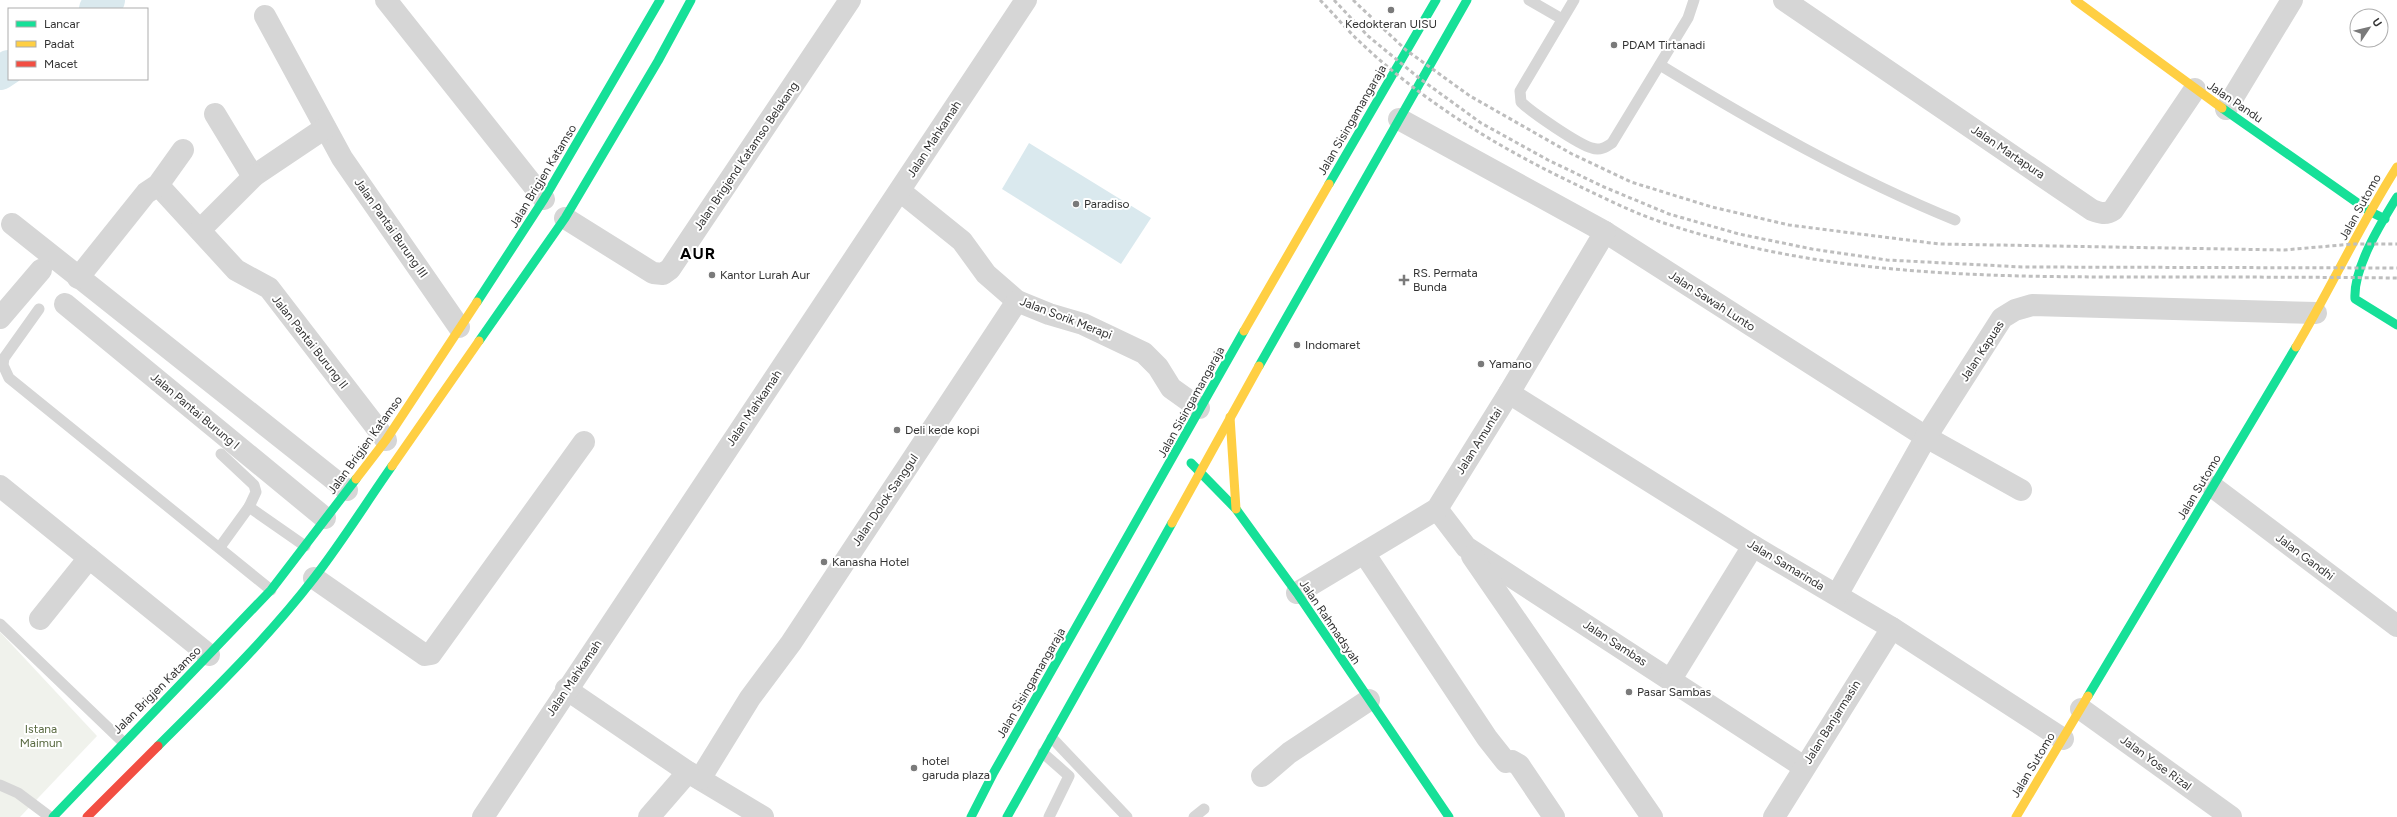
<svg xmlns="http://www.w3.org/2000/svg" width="2397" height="817" font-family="Figtree,sans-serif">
	<rect width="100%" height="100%" fill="#fff"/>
	<polygon fill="#f0f2ec" points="0,632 97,736 20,817 0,817"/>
	<polygon fill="#dae9ee" points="1029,143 1151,218 1121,264 1002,189"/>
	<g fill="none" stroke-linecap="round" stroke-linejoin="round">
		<g stroke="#dae9ee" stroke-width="34">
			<polyline points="96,9 108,0"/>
			<polyline points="0,73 9,67"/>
		</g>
		<g stroke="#d6d6d6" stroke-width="11">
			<polyline points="1529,0 1562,19"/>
			<path d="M1574 0 1520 91 1521 102C1531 112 1579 145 1592 148 1600 151 1606 147 1612 143L1688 18 1694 0"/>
			<path d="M1660 65C1755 123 1852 178 1955 220"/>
			<polyline points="39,309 4,358 3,365 9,378 271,590"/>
			<polyline points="249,507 305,546"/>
			<polyline points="220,547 249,507 256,492 254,485 221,454"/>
			<polyline points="0,624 123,742"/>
			<polyline points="1052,738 1127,817"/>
			<polyline points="1043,753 1069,776 1049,817"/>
			<polyline points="0,785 18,793 50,817"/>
			<polyline points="1194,817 1204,809"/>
		</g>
		<g stroke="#d6d6d6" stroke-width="22">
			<polyline points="386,0 544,199"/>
			<path d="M1784 0 2092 210C2100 213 2106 215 2113 210L2195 89"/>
			<polyline points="265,16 342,158 459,327"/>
			<polyline points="2226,109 2292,0"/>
			<polyline points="215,114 252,175 255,175 325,128"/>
			<polyline points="1399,119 1605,232 1926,437 2021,490"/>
			<polyline points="158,185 236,270 269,288 386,440"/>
			<polyline points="900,191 962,241 986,274 1017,301 1049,314 1083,324 1144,353 1158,367 1171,388 1199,408"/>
			<polyline points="565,218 653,273 663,274 670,269 850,0"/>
			<polyline points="12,224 347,490"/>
			<polyline points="200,230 255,175"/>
			<polyline points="78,278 146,193 158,185 183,150"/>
			<polyline points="65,304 325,518"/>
			<polyline points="0,318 41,270"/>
			<polyline points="1509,393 1753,546 1892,628 2063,739"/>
			<polyline points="0,486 209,655"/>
			<polyline points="2213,487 2397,626"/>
			<polyline points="1437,509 1466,547 1804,767"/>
			<polyline points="1364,553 1487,738 1506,762 1512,761 1519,765 1554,817"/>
			<polyline points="1472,556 1652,817"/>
			<polyline points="314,578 422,653 425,655 431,654 584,442"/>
			<polyline points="1297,593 1437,509 1509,393 1605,232"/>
			<polyline points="1837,595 1926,437 2002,318 2015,310 2032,305 2316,313"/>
			<polyline points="40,619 89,558"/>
			<polyline points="1671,679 1753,546"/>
			<polyline points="566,689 688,772 763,817"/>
			<polyline points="2081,709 2231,817"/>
			<polyline points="1262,776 1289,753 1369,700"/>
			<polyline points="700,779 750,698 791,643 1017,301"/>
			<polyline points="483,817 1026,0"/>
			<polyline points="649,817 688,772"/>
			<polyline points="1774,817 1892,628"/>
		</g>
		<g stroke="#16e098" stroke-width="9">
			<polyline points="2222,108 2369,211 2385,219"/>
			<polyline points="1329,184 1436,0"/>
			<path d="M2397 197C2381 223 2353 268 2355 299L2397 325"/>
			<polyline points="477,302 544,199 660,0"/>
			<polyline points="479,341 565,218 658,61 691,0"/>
			<polyline points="1259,366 1467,0"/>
			<polyline points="1191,463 1236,509 1297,593 1449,817"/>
			<polyline points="2088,696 2296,347"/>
			<path d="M158 746C212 692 267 639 314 578 342 542 366 503 392 466"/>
			<polyline points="53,817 271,590 356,479"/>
			<polyline points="971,817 994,772 1244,331"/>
			<polyline points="1007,817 1172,523"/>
		</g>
		<g stroke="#ffcf43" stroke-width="9">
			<polyline points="2075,0 2222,108"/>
			<polyline points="1244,331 1329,184"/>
			<path d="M2296 347C2331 288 2360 225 2397 167"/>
			<polyline points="1230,417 1236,509"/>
			<polyline points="392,466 479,341"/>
			<polyline points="356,479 386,440 477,302"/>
			<polyline points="1172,523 1259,366"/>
			<polyline points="2016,817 2088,696"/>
		</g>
		<polyline stroke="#f24e42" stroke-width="9" points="87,817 158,746"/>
		<g stroke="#bebebe" stroke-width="3" stroke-dasharray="4 3" stroke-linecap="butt">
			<path d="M1320 0C1334 14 1346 29 1360 42 1423 102 1499 148 1577 185 1606 199 1636 214 1667 224 1818 274 1973 277 2131 277 2219 277 2308 277 2397 278"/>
			<polyline points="1334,0 1368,36 1419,78 1481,123 1548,160 1604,187 1669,214 1739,234 1812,249 1887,260 2022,267 2397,268"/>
			<polyline points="1353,0 1406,50 1470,96 1572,154 1631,182 1712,207 1789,225 1939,244 2284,250 2353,244 2397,244"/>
		</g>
	</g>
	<g fill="#7a7a7a" stroke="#fff" stroke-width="1.5">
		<circle cx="1391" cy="10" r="4"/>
		<circle cx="1614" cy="45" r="4"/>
		<circle cx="1076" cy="204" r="4"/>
		<circle cx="712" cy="275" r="4"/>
		<path d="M1402 274h4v4h4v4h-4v4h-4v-4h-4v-4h4z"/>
		<circle cx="1297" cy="345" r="4"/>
		<circle cx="1481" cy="364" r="4"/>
		<circle cx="897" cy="430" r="4"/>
		<circle cx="824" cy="562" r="4"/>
		<circle cx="1629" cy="692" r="4"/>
		<circle cx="914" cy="768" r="4"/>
	</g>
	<g text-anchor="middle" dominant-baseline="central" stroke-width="4" stroke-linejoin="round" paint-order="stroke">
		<g font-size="12" fill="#323232" stroke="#fff" text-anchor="start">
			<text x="1391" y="24" text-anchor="middle">Kedokteran UISU</text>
			<text x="1622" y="45">PDAM Tirtanadi</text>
			<text x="1084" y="204">Paradiso</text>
			<text x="1413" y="273">RS. Permata<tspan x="1413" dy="14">Bunda</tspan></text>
			<text x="720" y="275">Kantor Lurah Aur</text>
			<text x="1305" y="345">Indomaret</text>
			<text x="1489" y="364">Yamano</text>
			<text x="905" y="430">Deli kede kopi</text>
			<text x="832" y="562">Kanasha Hotel</text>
			<text x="1637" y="692">Pasar Sambas</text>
			<text x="922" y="761">hotel<tspan x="922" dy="14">garuda plaza</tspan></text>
		</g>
		<g font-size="12" fill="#323232" stroke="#fff">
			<text transform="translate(2235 102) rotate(34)">Jalan Pandu</text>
			<text transform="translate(1352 120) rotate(-60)">Jalan Sisingamangaraja</text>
			<text transform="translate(934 139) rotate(-57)">Jalan Mahkamah</text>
			<text transform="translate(2008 152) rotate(34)">Jalan Martapura</text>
			<text transform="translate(746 156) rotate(-56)">Jalan Brigjend Katamso Belakang</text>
			<text transform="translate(543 176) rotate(-59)">Jalan Brigjen Katamso</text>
			<text transform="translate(2360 207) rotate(-61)">Jalan Sutomo</text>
			<text transform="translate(391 228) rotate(55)">Jalan Pantai Burung III</text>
			<text transform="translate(1712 301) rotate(33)">Jalan Sawah Lunto</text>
			<text transform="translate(1066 318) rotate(21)">Jalan Sorik Merapi</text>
			<text transform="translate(310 342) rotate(52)">Jalan Pantai Burung II</text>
			<text transform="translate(1982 351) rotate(-57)">Jalan Kapuas</text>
			<text transform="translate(1191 402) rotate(-61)">Jalan Sisingamangaraja</text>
			<text transform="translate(754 408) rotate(-56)">Jalan Mahkamah</text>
			<text transform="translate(195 411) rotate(40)">Jalan Pantai Burung I</text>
			<text transform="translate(1479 441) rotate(-58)">Jalan Amuntai</text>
			<text transform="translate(365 445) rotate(-54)">Jalan Brigjen Katamso</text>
			<text transform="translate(2199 487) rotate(-59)">Jalan Sutomo</text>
			<text transform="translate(885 500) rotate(-56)">Jalan Dolok Sanggul</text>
			<text transform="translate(2305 557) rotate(37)">Jalan Gandhi</text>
			<text transform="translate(1786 565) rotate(31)">Jalan Samarinda</text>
			<text transform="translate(1330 622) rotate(56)">Jalan Rahmadsyah</text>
			<text transform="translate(1615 643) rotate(33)">Jalan Sambas</text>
			<text transform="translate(574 678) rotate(-56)">Jalan Mahkamah</text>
			<text transform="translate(1031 683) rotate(-60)">Jalan Sisingamangaraja</text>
			<text transform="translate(157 690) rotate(-45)">Jalan Brigjen Katamso</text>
			<text transform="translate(1832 722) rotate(-58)">Jalan Banjarmasin</text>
			<text transform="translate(2156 763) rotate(36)">Jalan Yose Rizal</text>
			<text transform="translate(2033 765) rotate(-59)">Jalan Sutomo</text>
		</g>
		<g font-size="12" fill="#5a6b42" stroke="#fff">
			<text x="41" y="729">Istana<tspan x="41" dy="14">Maimun</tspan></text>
		</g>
		<g font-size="16" font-weight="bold" letter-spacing="1" fill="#000" stroke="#fff">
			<text x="698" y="253">AUR</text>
		</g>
	</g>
	<rect x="8" y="8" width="140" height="72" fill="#ffffff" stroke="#adadad"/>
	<rect x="16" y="21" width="20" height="6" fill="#16e098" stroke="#adadad"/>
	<text x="44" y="28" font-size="12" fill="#323232">Lancar</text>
	<rect x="16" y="41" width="20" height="6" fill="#ffcf43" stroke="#adadad"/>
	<text x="44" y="48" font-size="12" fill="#323232">Padat</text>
	<rect x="16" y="61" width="20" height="6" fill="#f24e42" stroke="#adadad"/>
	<text x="44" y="68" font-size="12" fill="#323232">Macet</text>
	<g transform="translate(2369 28) rotate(55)"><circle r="19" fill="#ffffff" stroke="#adadad"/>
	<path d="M0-3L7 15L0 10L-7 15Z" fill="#7a7a7a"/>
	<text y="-6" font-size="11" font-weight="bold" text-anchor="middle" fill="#323232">U</text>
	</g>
</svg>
